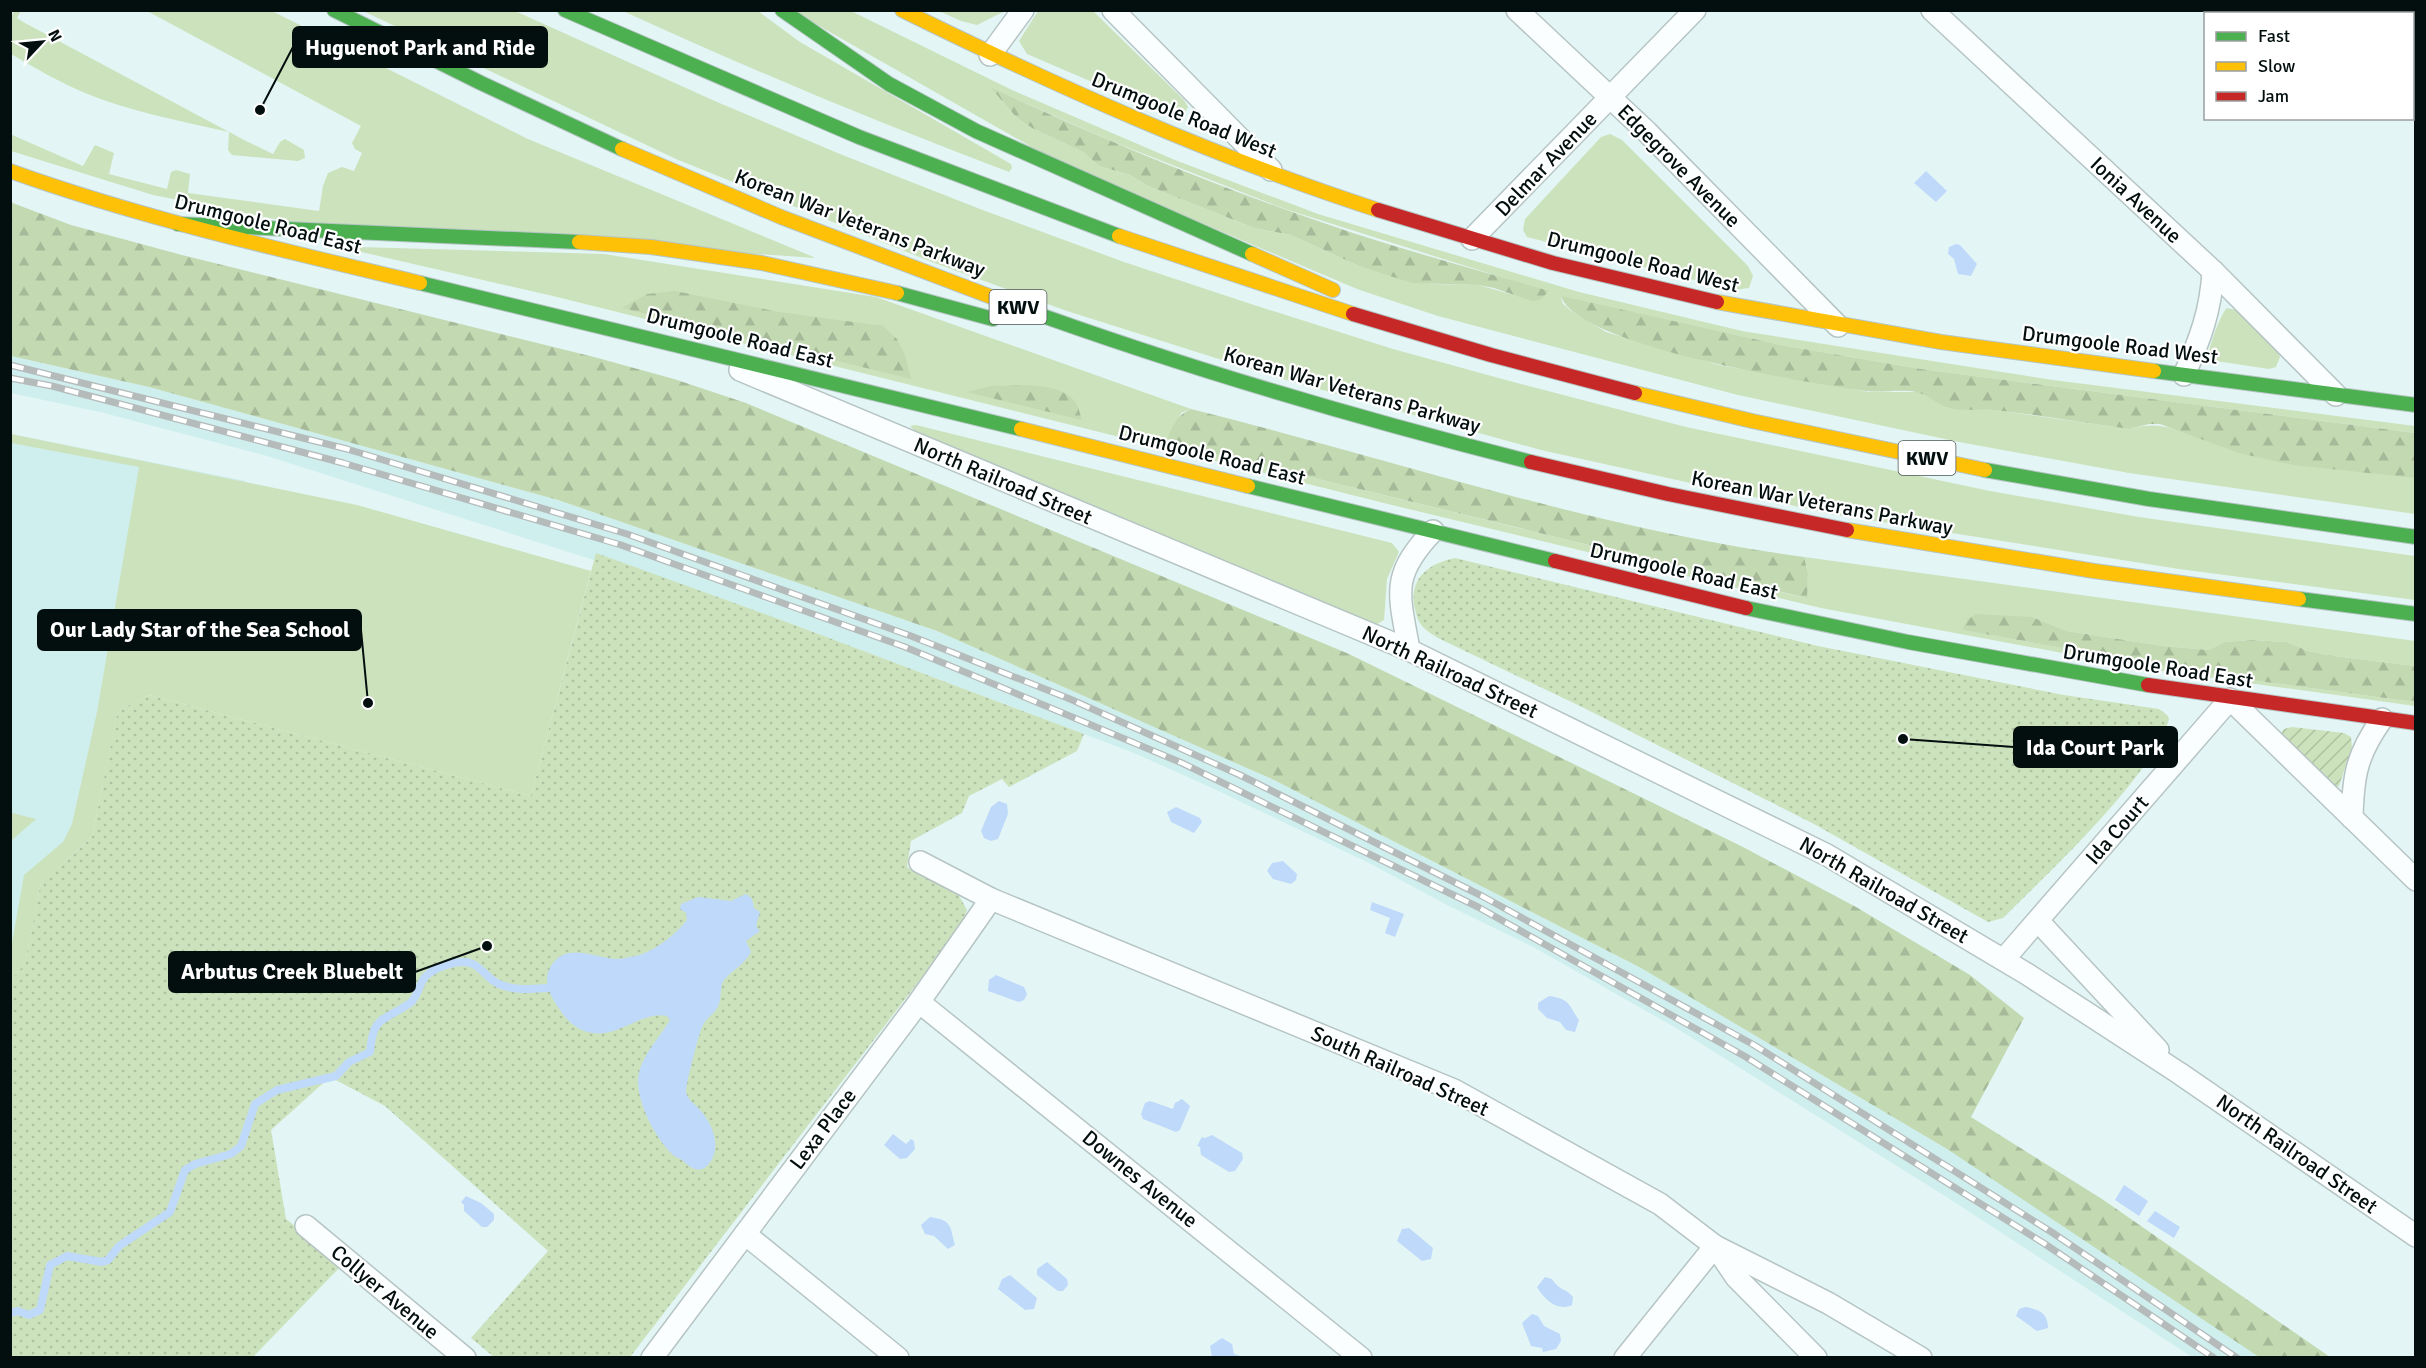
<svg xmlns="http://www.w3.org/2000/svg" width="2426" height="1368" font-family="Signika,sans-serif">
	<defs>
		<pattern id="forest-firs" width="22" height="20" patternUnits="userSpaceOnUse" patternTransform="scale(1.5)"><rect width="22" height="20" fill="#c3d9b2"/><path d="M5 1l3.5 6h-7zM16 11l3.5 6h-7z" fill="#a6b998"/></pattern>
		<pattern id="park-dots" width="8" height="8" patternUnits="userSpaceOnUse" patternTransform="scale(1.5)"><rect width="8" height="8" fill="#cce2bc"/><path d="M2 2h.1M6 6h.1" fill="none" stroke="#aec1a0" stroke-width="1.8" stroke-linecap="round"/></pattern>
		<pattern id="garden-furrows" width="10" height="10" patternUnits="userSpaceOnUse" patternTransform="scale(1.5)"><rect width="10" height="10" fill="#cce2bc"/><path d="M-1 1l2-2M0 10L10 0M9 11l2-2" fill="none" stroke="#aec1a0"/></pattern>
	</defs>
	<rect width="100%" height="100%" fill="#e3f6f5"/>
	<g fill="#cfefee">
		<polygon points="11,356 149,387 558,500 937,631 1274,780 1641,968 1947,1149 2259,1357 2192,1357 1945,1196 1676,1028 1535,948 1449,906 1369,863 1212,788 1134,753 776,618 267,456 104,413 11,393"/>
		<polygon points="11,434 246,481 11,981"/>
	</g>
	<g fill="#cce2bc" fill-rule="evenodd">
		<polygon points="987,10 1003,12 977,25 961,21 939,11"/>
		<path d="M14 11H21L17 18 25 23 246 141 273 154 280 142 285 139 304 150 305 158 298 161 232 155 228 150 229 132C181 121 131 112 85 93 59 82 35 68 11 54V17Z"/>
		<polygon points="147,11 272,11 528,139 816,258 290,222 153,195 11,151 10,134 83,166 95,145 114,153 109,174 167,189 171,172 176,170 190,174 188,193 319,211 323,186 328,173 342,167 354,171 362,153 355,149 352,143 361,126"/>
		<polygon points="363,11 515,11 717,102 840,154 980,209 1124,262 1257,306 1393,349 1517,383 1686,427 1990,491 2139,517 2415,556 2415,600 2179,569 1831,514 1541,450 1279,378 1067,311 932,262 676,159"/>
		<path d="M623 11H758L800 42 1011 164 1012 168 1009 172C878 123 750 69 623 11Z"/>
		<path d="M793 11H851L1012 90 1175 160 1318 214 1579 292 1742 331 2053 380 2415 426V433L1921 369 1781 345 1561 297 1563 304 1574 313 1606 332 1719 365 1869 392H1919L1949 408 1995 410 2129 429C2156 422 2166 426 2192 435L2415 478V514L2129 473 1959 442 1738 395 1438 316 1357 289 1058 162ZM991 88 1111 141 1285 209 1548 292 1518 296 1478 285 1432 284 1359 266 1291 235 1254 228 1148 186 1130 175 1099 166 1083 152 1032 128 1017 118Z"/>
		<polygon points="1038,11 1093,11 1184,100 1188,107 1182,118 1176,118 1027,54 1019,41"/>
		<polygon points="1610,134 1622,140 1748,266 1753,276 1749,288 1734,290 1527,237 1523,230 1525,219 1601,137"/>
		<polygon points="358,247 604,254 876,297 1191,409 1181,413 1170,443 1806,598 1808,573 1804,557 2415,641 2415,666 2334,656 2308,651 2287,642 2251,640 2224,642 2209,650 2163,646 2067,631 2032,617 1963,630 2220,676 2415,702 2415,706 2148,669 1821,608 1392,505 553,296 357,251"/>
		<path d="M2227 308 2236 310 2277 349 2280 357 2276 367 2269 369 2216 361 2209 357C2207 350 2221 313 2227 308Z"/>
		<polygon points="916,425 1392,543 1399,552 1387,579 1384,620 1374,626 915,431 910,426"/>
		<polygon points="11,434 357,505 591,571 531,796 149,695 118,711 92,837 41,883 25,963 11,981 11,949 24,875 63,842 72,824 97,712 139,467 11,443"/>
		<polygon points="12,813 36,819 11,841"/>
	</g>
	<g fill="url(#forest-firs)">
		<path d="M990 87C1108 142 1229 192 1353 233 1418 254 1484 272 1549 291L1540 300 1532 301 1494 288 1478 285 1412 283 1359 266 1291 235 1254 228 1148 186 1130 175 1099 166 1083 152 1032 128 1017 118Z"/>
		<polygon points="10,202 71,225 182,255 594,357 674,379 746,403 1349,654 1743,847 1856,907 1970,975 2024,1018 1971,1117 2102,1199 2330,1357 2259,1357 1947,1149 1641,968 1274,780 937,631 558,500 149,387 11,356"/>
		<polygon points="675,291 779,312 883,326 897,339 905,355 911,379 622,308 647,294"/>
		<path d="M1561 296 1781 345 1921 369 2415 433V478L2293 465 2239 453 2160 424H2149L2129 429C2084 423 2039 415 1994 410 1980 409 1963 411 1949 408 1937 405 1928 394 1916 392 1900 389 1883 393 1866 391 1814 384 1576 346 1561 296Z"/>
		<path d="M991 386C1015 386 1060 380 1076 403 1079 407 1080 415 1082 420L967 392Z"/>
		<path d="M1191 409C1395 460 1595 529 1804 557L1808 573 1807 598 1170 443 1168 437C1174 424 1177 415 1191 409Z"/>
		<polygon points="1976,614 2032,617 2067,631 2163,646 2209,650 2224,642 2251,640 2287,642 2308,651 2334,656 2415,666 2415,702 2220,676 1962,630 1967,620"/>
	</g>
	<g fill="url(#park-dots)">
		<polygon points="596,553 776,618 1084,734 1077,751 1009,787 1002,779 969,796 962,813 911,841 907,867 958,894 967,910 959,929 630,1357 494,1357 471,1338 548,1251 385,1106 330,1077 271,1130 286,1219 343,1264 253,1357 11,1358 11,981 25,963 41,883 92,837 118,711 149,695 531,796"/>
		<path d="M1455 558 1818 646 2064 695 2159 709 2167 715 2169 719C2154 775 2046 875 2003 918L1988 922 1814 824 1580 706 1438 638C1433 635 1427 631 1423 627 1417 621 1416 612 1414 605 1410 577 1430 563 1455 558Z"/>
	</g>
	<polygon fill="url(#garden-furrows)" points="2292,727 2344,733 2351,737 2352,747 2339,786 2335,788 2280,735 2284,729"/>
	<g fill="#bfd9fb">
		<polygon points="1926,171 1947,191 1936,202 1914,183"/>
		<polygon points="1956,244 1960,245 1977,264 1971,276 1958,274 1954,259 1948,254 1949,247"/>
		<polygon points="999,801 1007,804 1008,814 998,839 991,841 984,838 981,831 991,807"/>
		<polygon points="1176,807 1200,818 1202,822 1194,833 1171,822 1167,812"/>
		<polygon points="1283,861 1297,874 1296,880 1291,884 1273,879 1267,871 1272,863"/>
		<path d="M746 894 752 899 754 908 760 912 756 926 760 931 746 941 751 952C744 965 735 968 726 978 719 984 722 995 719 1004 716 1013 707 1017 703 1025 699 1032 686 1084 686 1091 687 1100 694 1103 699 1109 713 1123 723 1150 707 1166 698 1174 690 1167 683 1161 680 1158 675 1157 672 1154 655 1137 638 1105 638 1080 639 1058 659 1039 670 1020L667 1016C641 1011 620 1037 593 1033 578 1031 568 1022 560 1010 552 999 542 982 550 968 565 940 594 958 617 959 622 959 629 957 635 956 653 953 676 934 687 920L686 913 680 909 681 904 698 897 731 901Z"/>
		<polygon points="1372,902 1404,914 1395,937 1385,933 1390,918 1370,910"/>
		<polygon points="996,975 1024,987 1027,994 1024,1000 1019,1002 988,991 989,980"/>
		<path d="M1549 996C1571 999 1568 1005 1579 1020L1575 1032 1566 1030 1560 1022 1547 1018 1538 1009V1003Z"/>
		<polygon points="1182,1099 1190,1106 1180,1130 1176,1132 1143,1119 1141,1114 1145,1103 1150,1101 1173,1109 1175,1103"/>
		<polygon points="893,1134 906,1144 911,1139 914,1141 915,1149 907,1158 900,1159 884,1145"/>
		<polygon points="1212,1135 1242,1153 1243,1159 1235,1171 1229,1172 1201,1155 1200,1147 1197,1146 1202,1137 1205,1138"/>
		<polygon points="2124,1185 2148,1201 2139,1216 2115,1200"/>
		<polygon points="466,1196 481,1203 494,1214 494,1220 487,1227 482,1227 464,1211 464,1205 461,1202"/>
		<polygon points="2155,1211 2180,1227 2174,1238 2147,1221"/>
		<path d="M930 1217C954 1220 950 1229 955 1245L948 1249 934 1236 925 1234 921 1225Z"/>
		<polygon points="1409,1228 1433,1248 1431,1259 1422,1261 1397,1241 1402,1229"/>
		<polygon points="1047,1262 1067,1279 1068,1285 1063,1291 1058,1291 1037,1275 1037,1269"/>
		<polygon points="1010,1275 1037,1298 1034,1309 1025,1310 998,1289 1002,1279"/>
		<path d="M1545 1277 1552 1279C1559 1291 1566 1288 1573 1297L1572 1305C1557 1312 1544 1299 1537 1287Z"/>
		<path d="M2025 1307C2036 1309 2048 1311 2048 1328L2037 1331 2016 1316 2019 1309Z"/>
		<polygon points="1532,1314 1538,1316 1544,1326 1560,1334 1561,1341 1556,1349 1543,1352 1542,1348 1531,1346 1522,1323"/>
		<polygon points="1222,1338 1232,1344 1234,1354 1244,1357 1212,1357 1210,1346"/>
	</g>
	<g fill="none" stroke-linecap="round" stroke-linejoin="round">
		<path stroke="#bfd9fb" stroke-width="8" d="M10 1313 18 1311 29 1315 40 1310 50 1265 67 1256 102 1262 108 1260 119 1246 170 1212 185 1170 195 1164 231 1154 241 1146 255 1104 277 1090 336 1076 349 1062 370 1052C373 1015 383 1022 410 1003 419 996 418 984 426 976 435 967 461 958 473 964 483 969 489 980 499 984 515 991 531 989 548 988"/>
		<defs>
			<g id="street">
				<polyline points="1113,10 1271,170"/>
				<polyline points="1517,10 1647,132 1838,326"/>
				<polyline points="1932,10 2213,271 2336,395"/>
				<polyline points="2347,10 2350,14"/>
				<polyline points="990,55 1023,10"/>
				<polyline points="2412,74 2416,77"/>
				<polyline points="1472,239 1695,10"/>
				<polyline points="740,370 1409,650 1827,855 2027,974 2179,1073 2416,1236"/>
				<path d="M2184 375C2200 340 2211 310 2213 271"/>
				<path d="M1409 650C1399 593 1390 576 1433 531"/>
				<path d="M2352 818C2353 775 2357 754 2382 719"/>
				<polyline points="920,862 991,899 1454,1090 1660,1204 1715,1246 1828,1303 1921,1358"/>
				<polyline points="2038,921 2158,1050"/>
				<polyline points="2004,959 2230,699 2416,880"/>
				<polyline points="919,1002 1361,1358"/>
				<polyline points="306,1226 465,1358"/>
				<polyline points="745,1234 898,1358"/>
				<polyline points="1717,1249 1736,1277 1816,1358"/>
				<polyline points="652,1358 919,1002 991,899"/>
				<polyline points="1625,1358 1715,1246"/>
			</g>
			<g id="fast">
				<polyline points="334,10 481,83 622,149"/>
				<polyline points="565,10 859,137 1119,236"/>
				<polyline points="782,10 889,84 976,131 1252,254"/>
				<polyline points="178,224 579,242"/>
				<polyline points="420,283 1021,429"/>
				<polyline points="897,293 993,319"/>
				<path d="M1018 307C1186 368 1357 418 1531 462"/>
				<polyline points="2154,371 2416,405"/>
				<polyline points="1985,470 2149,499 2416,537"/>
				<polyline points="1248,486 1555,561"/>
				<polyline points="2299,599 2416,614"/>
				<polyline points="1746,608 1908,642 2148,685"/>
			</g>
			<g id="slow">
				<path d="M902 10C1056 86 1214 157 1378 210"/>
				<polyline points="622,149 781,217 1018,307"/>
				<path d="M10 171C144 219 282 250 420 283"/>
				<polyline points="1119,236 1353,314"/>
				<polyline points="579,242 651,247 762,263 897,293"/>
				<polyline points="1252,254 1333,290"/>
				<polyline points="1717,302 1941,342 2154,371"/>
				<polyline points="1635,393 1752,421 1985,470"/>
				<polyline points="1021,429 1248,486"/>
				<polyline points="1847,530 2094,571 2299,599"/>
			</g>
			<g id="jam">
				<polyline points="1378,210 1553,263 1717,302"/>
				<polyline points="1353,314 1491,355 1635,393"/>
				<polyline points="1531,462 1668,494 1847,530"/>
				<polyline points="1555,561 1746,608"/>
				<polyline points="2148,685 2416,723"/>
			</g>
		</defs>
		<use href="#street" stroke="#b6c4c4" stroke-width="24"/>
		<use href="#fast" stroke="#b6c4c4" stroke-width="16"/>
		<use href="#slow" stroke="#b6c4c4" stroke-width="16"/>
		<use href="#jam" stroke="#b6c4c4" stroke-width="16"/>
		<use href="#street" stroke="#fbfefe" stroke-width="21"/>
		<use href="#fast" stroke="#4caf50" stroke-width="14"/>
		<use href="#slow" stroke="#ffc107" stroke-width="14"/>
		<use href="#jam" stroke="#c62828" stroke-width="14"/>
		<defs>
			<g id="rail">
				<polyline points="10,365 347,449 627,534 911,636 1070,699 1240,775 1482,896 1754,1045 2053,1233 2237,1358"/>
				<polyline points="10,378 52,386 343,463 621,545 905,647 1182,763 1478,907 1746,1057 2045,1244 2214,1358"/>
			</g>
		</defs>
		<use href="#rail" stroke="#b5baba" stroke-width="7"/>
		<use href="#rail" stroke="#fff" stroke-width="4.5" stroke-dasharray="14" stroke-linecap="butt"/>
	</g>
	<g text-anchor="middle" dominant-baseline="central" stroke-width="4.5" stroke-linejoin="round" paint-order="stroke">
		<g fill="#fff" stroke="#4f5656" stroke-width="1.5">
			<rect x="989.5" y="290" width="57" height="34" rx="4.5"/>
			<rect x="1898.5" y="441" width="57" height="34" rx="4.5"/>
		</g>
		<g font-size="20" font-weight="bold" fill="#030e0e">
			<text x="1018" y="307">KWV</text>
			<text x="1927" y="458">KWV</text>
		</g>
		<g font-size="21" fill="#030e0e" stroke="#fff">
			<text transform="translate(1184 115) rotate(22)">Drumgoole Road West</text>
			<text transform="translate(1546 164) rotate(-46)">Delmar Avenue</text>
			<text transform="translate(1679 166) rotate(45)">Edgegrove Avenue</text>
			<text transform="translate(2136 200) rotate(43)">Ionia Avenue</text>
			<text transform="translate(860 223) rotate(21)">Korean War Veterans Parkway</text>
			<text transform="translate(268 224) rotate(14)">Drumgoole Road East</text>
			<text transform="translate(1643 262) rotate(14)">Drumgoole Road West</text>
			<text transform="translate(740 338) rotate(14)">Drumgoole Road East</text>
			<text transform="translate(2120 345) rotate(7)">Drumgoole Road West</text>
			<text transform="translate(1352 390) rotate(16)">Korean War Veterans Parkway</text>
			<text transform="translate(1212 455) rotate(14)">Drumgoole Road East</text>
			<text transform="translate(1003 481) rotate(23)">North Railroad Street</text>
			<text transform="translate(1822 503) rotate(11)">Korean War Veterans Parkway</text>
			<text transform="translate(1684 571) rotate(13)">Drumgoole Road East</text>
			<text transform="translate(2158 666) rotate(9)">Drumgoole Road East</text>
			<text transform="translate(1450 672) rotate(25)">North Railroad Street</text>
			<text transform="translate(2117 830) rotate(-49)">Ida Court</text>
			<text transform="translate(1884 890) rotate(30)">North Railroad Street</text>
			<text transform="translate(1400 1071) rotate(24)">South Railroad Street</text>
			<text transform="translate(823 1129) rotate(-53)">Lexa Place</text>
			<text transform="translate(2297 1154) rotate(35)">North Railroad Street</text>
			<text transform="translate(1140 1179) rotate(39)">Downes Avenue</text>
			<text transform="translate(385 1292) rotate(40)">Collyer Avenue</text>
		</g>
	</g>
	<path fill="none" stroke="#030e0e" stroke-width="2" d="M260 110L293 47M368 703L361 630M1903 739L2014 747M487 946L415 972"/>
	<g fill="#030e0e" stroke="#fff" stroke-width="2">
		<circle cx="260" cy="110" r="6"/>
		<circle cx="368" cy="703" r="6"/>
		<circle cx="1903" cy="739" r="6"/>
		<circle cx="487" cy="946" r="6"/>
	</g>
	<g fill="#030e0e" stroke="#030e0e" stroke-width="2">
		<rect x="293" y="27" width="254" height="40" rx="6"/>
		<rect x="38" y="610" width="323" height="40" rx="6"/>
		<rect x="2014" y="727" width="163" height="40" rx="6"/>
		<rect x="169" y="952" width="246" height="40" rx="6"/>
	</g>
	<g font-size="22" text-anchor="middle" font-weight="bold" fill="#fff">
		<text x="420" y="55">Huguenot Park and Ride</text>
		<text x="200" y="637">Our Lady Star of the Sea School</text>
		<text x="2095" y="755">Ida Court Park</text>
		<text x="292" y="979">Arbutus Creek Bluebelt</text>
	</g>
	<rect width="2426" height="1368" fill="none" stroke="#030e0e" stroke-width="24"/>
	<rect x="2204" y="12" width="210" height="108" fill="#ffffff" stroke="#9a9f9f" stroke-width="1.5"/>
	<rect x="2216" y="32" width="30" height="9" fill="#4caf50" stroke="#9a9f9f" stroke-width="1.5"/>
	<text x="2258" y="42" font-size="18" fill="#030e0e">Fast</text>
	<rect x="2216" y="62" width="30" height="9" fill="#ffc107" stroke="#9a9f9f" stroke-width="1.5"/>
	<text x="2258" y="72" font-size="18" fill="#030e0e">Slow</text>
	<rect x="2216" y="92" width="30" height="9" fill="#c62828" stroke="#9a9f9f" stroke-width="1.5"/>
	<text x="2258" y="102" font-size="18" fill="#030e0e">Jam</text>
	<g transform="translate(42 42) rotate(64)" stroke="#ffffff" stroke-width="4.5" paint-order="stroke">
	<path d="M0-4.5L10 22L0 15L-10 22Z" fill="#030e0e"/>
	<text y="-9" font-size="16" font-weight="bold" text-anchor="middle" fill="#030e0e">N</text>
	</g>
</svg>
